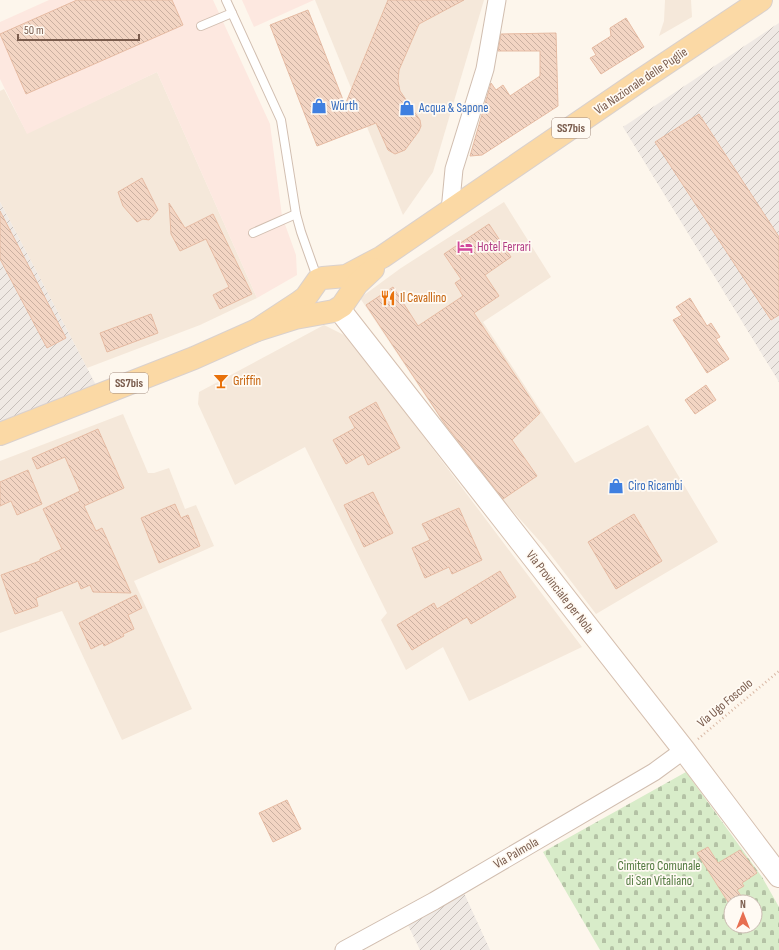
<svg xmlns="http://www.w3.org/2000/svg" width="779" height="950" font-family="'Sofia Sans Condensed',sans-serif">
	<defs>
		<pattern id="industrial-furrows" width="10" height="10" patternUnits="userSpaceOnUse"><rect width="10" height="10" fill="#efe9e4"/><path d="M-1 1l2-2M0 10L10 0M9 11l2-2" fill="none" stroke="#c7c0bb"/></pattern>
		<pattern id="cemetery-stones" width="16" height="16" patternUnits="userSpaceOnUse"><rect width="16" height="16" fill="#d8ecc9"/><path d="M2 7V4a2 2 0 0 1 4 0v3zM10 15v-3a2 2 0 0 1 4 0v3z" fill="#b4c2a5"/></pattern>
		<pattern id="building-back-hatch" width="6" height="6" patternUnits="userSpaceOnUse"><rect width="6" height="6" fill="#f3d5c3"/><path d="M-1 5l2 2M0 0l6 6M5-1l2 2" fill="none" stroke="#cab0a1"/></pattern>
	</defs>
	<rect width="100%" height="100%" fill="#fdf6ec"/>
	<g fill="#f5e8da">
		<polygon points="315,0 484,0 433,172 403,215"/>
		<polygon points="665,0 691,0 692,17 659,36 664,21"/>
		<polygon points="157,72 257,298 200,325 87,368 0,202 0,91 4,89 27,133"/>
		<polygon points="504,202 551,277 483,322 575,463 648,425 718,542 596,614 544,546 502,499 460,448 360,298 401,268"/>
		<polygon points="324,325 344,335 408,416 582,647 469,701 443,647 406,670 381,620 387,613 305,447 235,485 198,404 199,392"/>
		<polygon points="123,414 148,473 154,473 169,468 185,509 196,505 214,546 134,581 192,709 122,740 62,611 0,633 0,461"/>
	</g>
	<g fill="#fde8e0">
		<polygon points="49,0 213,0 270,124 282,216 296,255 297,275 257,298 157,72 27,134 0,79 0,22"/>
		<polygon points="242,0 314,0 254,27"/>
	</g>
	<g fill="url(#industrial-furrows)">
		<polygon points="779,23 779,382 623,127"/>
		<polygon points="0,202 97,387 0,423"/>
		<polygon points="464,893 490,950 420,950 408,925"/>
	</g>
	<path fill="url(#cemetery-stones)" fill-rule="evenodd" d="M686 772 762 877 779 907V950H600L543 852ZM731 902H755V926H731Z"/>
	<g fill="url(#building-back-hatch)" stroke="#e6bba3">
		<polygon points="77,0 172,0 183,25 26,94 0,34"/>
		<polygon points="388,0 464,0 419,24 399,70 398,81 400,91 420,120 421,126 419,131 405,150 395,154 388,150 376,123 317,146 270,25 308,10 345,105"/>
		<polygon points="626,18 644,47 601,74 590,58 596,55 592,48 611,36 610,28"/>
		<polygon points="556,33 558,106 482,155 470,156 491,83 496,90 503,85 510,96 540,76 540,51 498,51 501,34"/>
		<polygon points="699,114 779,237 779,315 771,320 655,142"/>
		<polygon points="142,178 158,210 149,220 143,219 137,222 123,206 118,192"/>
		<polygon points="169,203 185,228 213,214 252,294 220,309 213,295 229,287 206,239 180,251 171,234"/>
		<polygon points="0,211 66,338 47,348 0,259"/>
		<polygon points="489,224 511,257 485,275 499,296 474,313 540,413 512,440 537,476 503,499 445,424 366,305 393,287 418,326 463,296 455,283 461,279 444,254"/>
		<polygon points="690,298 707,326 711,323 720,337 716,339 729,359 707,373 673,320 682,315 676,307"/>
		<polygon points="151,314 158,333 107,352 100,333"/>
		<polygon points="706,385 716,400 695,414 685,400"/>
		<polygon points="376,402 400,448 368,465 363,454 346,464 333,440 355,428 349,417"/>
		<polygon points="98,429 124,488 84,506 96,531 102,528 131,593 93,592 90,585 81,589 78,581 36,598 38,606 15,614 1,575 40,561 40,559 62,549 43,509 80,491 65,457 37,469 32,458"/>
		<polygon points="28,470 42,504 17,515 11,501 0,506 0,482"/>
		<polygon points="373,492 393,533 364,547 344,505"/>
		<polygon points="175,504 181,518 188,515 200,546 159,563 141,518"/>
		<polygon points="459,508 482,560 452,574 449,567 425,578 412,548 430,540 422,524"/>
		<polygon points="634,514 662,561 616,589 588,542"/>
		<polygon points="500,571 516,597 471,624 467,617 412,650 397,625 434,603 437,609"/>
		<polygon points="136,595 142,608 128,615 134,629 123,634 124,636 104,646 103,643 91,649 79,623"/>
		<polygon points="287,800 301,829 273,842 259,813"/>
		<polygon points="708,847 718,863 740,850 751,864 757,873 742,883 744,886 737,890 745,902 728,902 697,853"/>
	</g>
	<g fill="none" stroke-linecap="round" stroke-linejoin="round">
		<defs>
			<g id="lane">
				<polyline points="226,0 281,120 296,214 301,232 318,280"/>
				<polyline points="201,26 232,13"/>
				<polyline points="253,233 296,214"/>
			</g>
			<g id="street">
				<polyline points="450,211 454,169 485,69 497,0"/>
				<polyline points="344,950 434,901 654,772 684,750"/>
			</g>
			<polyline id="secondary" points="339,309 684,750 779,876"/>
			<g id="primary">
				<polyline points="257,330 298,303 306,297 318,280 323,278 346,276 382,257 638,82 761,0"/>
				<polyline points="0,434 194,358 257,330 295,318 334,311 342,306 357,284 373,269"/>
			</g>
		</defs>
		<use href="#lane" stroke="#d1beb0" stroke-width="10"/>
		<use href="#street" stroke="#d1beb0" stroke-width="19"/>
		<use href="#secondary" stroke="#d6c0b0" stroke-width="24"/>
		<use href="#primary" stroke="#dad1cd" stroke-width="24"/>
		<polyline stroke="#d9b8a5" stroke-width="2.5" stroke-dasharray="1 3" stroke-linecap="butt" points="698,739 779,671"/>
		<use href="#lane" stroke="#fff" stroke-width="8"/>
		<use href="#street" stroke="#fff" stroke-width="17"/>
		<use href="#secondary" stroke="#fff" stroke-width="22"/>
		<use href="#primary" stroke="#fbd9a5" stroke-width="22"/>
	</g>
	<defs>
		<symbol id="shop-bare" viewBox="-9 -9 18 18"><path d="M-5-2.5h2.3a2.7 3.5 0 0 1 5.4 0H5L5.5 6h-11ZM-1.5-2.5h3a1.5 2.3 0 0 0-3 0Z" fill="#3f7fe0" stroke="#fffaf3" stroke-width="2.5" paint-order="stroke"/></symbol>
		<symbol id="hotel-bare" viewBox="-9 -9 18 18"><path d="M-6-4.5h1.5V1H6V5H4.5V3h-9V5H-6ZM-4 0a1.8 1.8 0 1 1 3.6 0ZM.5 0V-2.5h3Q6-2.5 6 0Z" fill="#d1479c" stroke="#fffaf3" stroke-width="2.5" paint-order="stroke"/></symbol>
		<symbol id="restaurant-bare" viewBox="-9 -9 18 18"><path d="M-5-6h1v4h1v-4h1v4h1v-4h1v5L-1.5 .5V6h-2V.5L-5-1ZM5-6V6H3V1.5H1.5Q1.5-4 5-6Z" fill="#e8710a" stroke="#fffaf3" stroke-width="2.5" paint-order="stroke"/></symbol>
		<symbol id="bar-bare" viewBox="-9 -9 18 18"><path d="M-6-5H6L.8 .8V4.5H3.5V6h-7V4.5H-.8V.8Z" fill="#e8710a" stroke="#fffaf3" stroke-width="2.5" paint-order="stroke"/></symbol>
	</defs>
	<g fill-rule="evenodd">
		<use href="#shop-bare" x="308" y="95" width="22" height="22"/>
		<use href="#shop-bare" x="396" y="97" width="22" height="22"/>
		<use href="#hotel-bare" x="454" y="236" width="22" height="22"/>
		<use href="#restaurant-bare" x="377" y="287" width="22" height="22"/>
		<use href="#bar-bare" x="210" y="370" width="22" height="22"/>
		<use href="#shop-bare" x="605" y="475" width="22" height="22"/>
	</g>
	<g text-anchor="middle" dominant-baseline="central" stroke-width="3.5" stroke-linejoin="round" paint-order="stroke">
		<g fill="#fffaf3" stroke="#a28b7f" stroke-width="1">
			<rect x="552" y="118" width="38" height="20" rx="3"/>
			<rect x="110" y="373" width="38" height="20" rx="3"/>
		</g>
		<g font-size="12" font-weight="bold" fill="#7a5c4d">
			<text x="571" y="128">SS7bis</text>
			<text x="129" y="383">SS7bis</text>
		</g>
		<g font-size="13" fill="#7a5c4d" stroke="#fffaf3">
			<text transform="translate(641 81) rotate(-34)">Via Nazionale delle Puglie</text>
			<text transform="translate(560 592) rotate(52)">Via Provinciale per Nola</text>
			<text transform="translate(725 703) rotate(-40)">Via Ugo Foscolo</text>
			<text transform="translate(516 853) rotate(-30)">Via Palmola</text>
		</g>
		<g font-size="13" fill="#366cbe" stroke="#fffaf3" text-anchor="start">
			<text x="331" y="106">Würth</text>
			<text x="419" y="108">Acqua &amp; Sapone</text>
			<text x="628" y="486">Ciro Ricambi</text>
		</g>
		<g font-size="13" fill="#b23c85" stroke="#fffaf3" text-anchor="start">
			<text x="477" y="247">Hotel Ferrari</text>
		</g>
		<g font-size="13" fill="#c56008" stroke="#fffaf3" text-anchor="start">
			<text x="400" y="298">Il Cavallino</text>
			<text x="233" y="381">Griffin</text>
		</g>
		<g font-size="13" fill="#537a41" stroke="#fffaf3">
			<text x="659" y="866">Cimitero Comunale<tspan x="659" dy="15">di San Vitaliano</tspan></text>
		</g>
	</g>
	<g transform="translate(743 914)"><circle r="19" fill="#fffaf3" stroke="#cabbb1"/>
	<path d="M0-3L7 15L0 10L-7 15Z" fill="#e76f51"/>
	<text y="-6" font-size="11" font-weight="bold" text-anchor="middle" fill="#7a5c4d">N</text>
	</g>
	<path d="M18 34v6h121v-6" fill="none" stroke="#7a5c4d" stroke-width="2"/>
	<text x="24" y="34" font-size="12" fill="#7a5c4d" stroke="#fffaf3" stroke-width="3" paint-order="stroke">50 m</text>
</svg>
